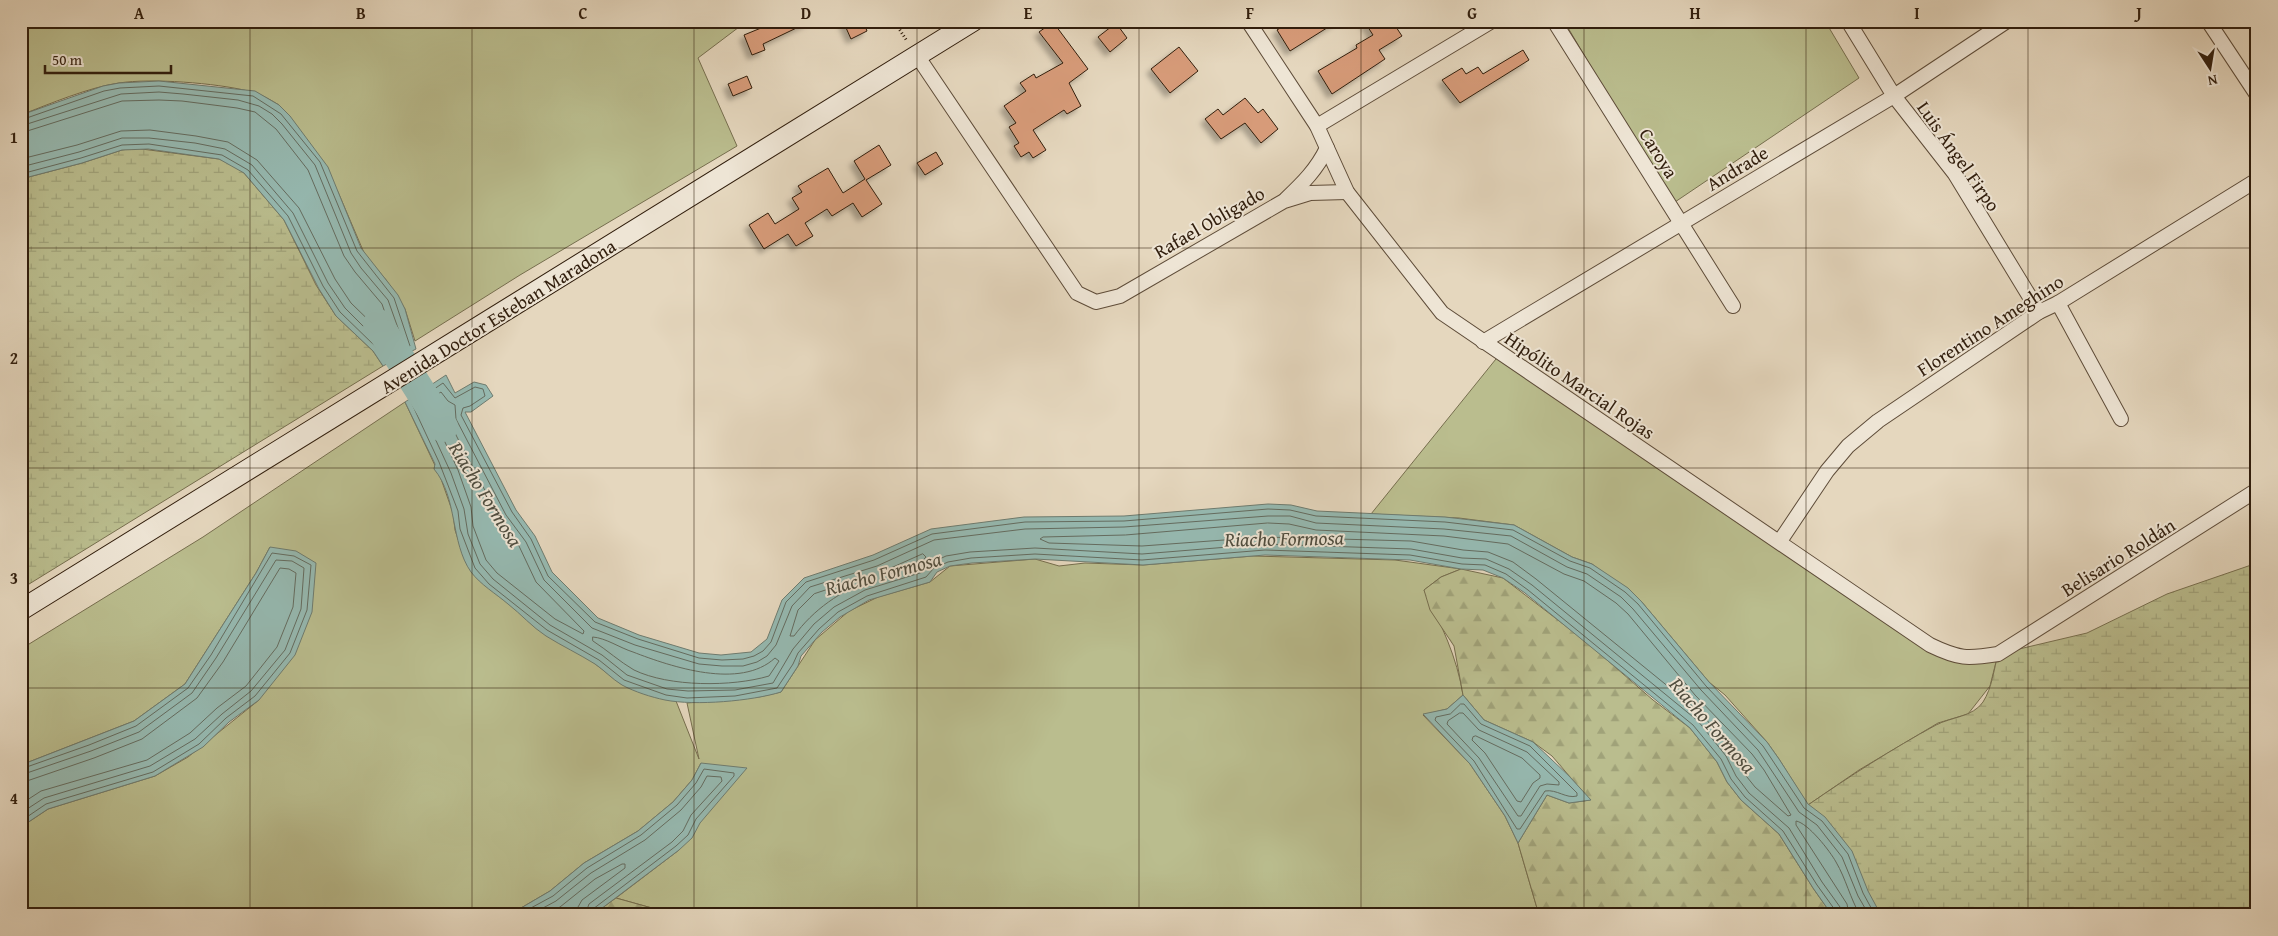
<svg xmlns="http://www.w3.org/2000/svg" width="2278" height="936" font-family="'Gentium Book Plus',serif">
	<defs>
		<pattern id="forest-firs" width="22" height="20" patternUnits="userSpaceOnUse" patternTransform="scale(1.25)"><rect width="22" height="20" fill="#babd8e"/><path d="M5 1l3.5 6h-7zM16 11l3.5 6h-7z" fill="#a0a279"/></pattern>
		<pattern id="wetland-marsh" width="20" height="14" patternUnits="userSpaceOnUse" patternTransform="scale(1.25)"><rect width="20" height="14" fill="#babd8e"/><path d="M1 5h8M5 5V1M11 12h8M15 12V8" fill="none" stroke="#a0a279"/></pattern>
		<filter id="shadow"><feDropShadow dx="-4.5" dy="4.5" stdDeviation="2.5" flood-color="#0004"/></filter>
	</defs>
	<rect width="100%" height="100%" fill="#e5d7be"/>
	<filter id="stains"><feTurbulence type="fractalNoise" baseFrequency=".004" numOctaves="4"/><feColorMatrix values="0 0 0 0 .2 0 0 0 0 .09 0 0 0 0 .02 0 0 0 .5 -.17"/></filter>
	<radialGradient id="worn" r=".72"><stop offset=".6" stop-color="#630" stop-opacity="0"/><stop offset="1" stop-color="#630" stop-opacity=".3"/></radialGradient>
	<g fill="#babd8e" stroke="#766e4e">
		<path d="M21 21H747L698 58 737 146 520 275 415 341 405 309 387 281 365 255 338 192 279 105C269 99 259 93 248 91 216 83 151 78 119 83 90 87 49 104 21 115Z"/>
		<polygon points="1564,21 1825,21 1859,78 1672,204"/>
		<polygon points="1500,354 1930,645 1970,658 1998,654 1990,686 1968,714 1938,723 1859,770 1808,805 1779,759 1767,742 1725,695 1709,682 1641,601 1592,564 1572,557 1514,525 1459,518 1371,514"/>
		<path d="M405 402 440 476 453 513 455 530 466 563 621 684 676 701 699 759 687 703 759 697 781 692 815 640 849 611 878 597 930 582 950 566 1035 559 1059 566 1085 563 1143 565 1253 556 1395 560 1461 569 1441 577 1424 590C1441 624 1457 657 1463 695L1447 709 1423 715 1470 764 1505 816 1518 843 1539 915H677L616 898 679 850 701 763 692 780 673 802 638 831 584 863 550 891 509 915H21V827L48 809 155 776 188 757 259 700 270 547 256 573 185 684 134 721 21 765V649L203 537Z"/>
	</g>
	<g fill="url(#forest-firs)" stroke="#766e4e">
		<polygon points="1461,569 1503,578 1584,640 1653,700 1690,728 1717,762 1727,782 1741,800 1779,834 1813,888 1832,915 1539,915 1518,843 1547,795 1569,803 1590,800 1552,756 1533,742 1484,720 1463,695 1454,646 1430,610 1424,590 1441,577"/>
		<polygon points="616,898 677,915 592,915"/>
	</g>
	<g fill="url(#wetland-marsh)" stroke="#766e4e">
		<polygon points="134,148 219,159 233,164 244,173 284,220 316,285 336,316 373,351 383,366 21,589 21,179 82,163 122,150"/>
		<path d="M2257 563V915H1860L1803 833 1808 805C1850 776 1892 749 1936 725 1951 717 1973 717 1983 702 1992 688 1994 669 1998 654L2087 633 2167 594Z"/>
	</g>
	<g fill="#96bab2" stroke="#6e7c70">
		<polygon points="159,81 255,91 279,105 290,116 328,167 361,248 398,295 405,309 416,349 383,366 373,351 336,316 319,289 284,220 244,173 219,159 148,149 122,150 82,163 21,179 21,115 103,86 119,83"/>
		<path d="M446 375 455 393 474 382 486 385 493 396 471 412H465L516 510 535 536 552 572 598 618 639 635 699 653 721 655 751 652 767 639 782 600 804 578 873 555 931 529 1024 517 1124 516 1268 504 1291 505 1317 511 1445 517 1514 525 1572 557 1592 564 1628 588 1641 601 1709 682 1767 742 1779 759 1808 804 1825 817 1852 851 1868 891 1881 915H1832L1813 888 1779 834 1741 800 1727 782 1717 762 1690 728 1525 593 1503 578 1483 570 1461 569 1410 560 1265 555 1143 565 1035 559 972 563 950 566 937 572 930 582 869 600 840 617 822 632 801 656 798 666 781 692C752 701 695 706 665 700 651 697 635 692 622 685 612 679 604 670 595 664 579 654 562 646 546 636 532 627 521 614 508 604 495 593 481 585 471 572 450 542 458 498 434 469L435 464 405 402Z"/>
		<polygon points="270,547 296,551 316,563 312,612 295,655 259,700 229,722 203,747 155,776 48,809 21,827 21,765 134,721 185,684 256,573"/>
		<polygon points="1463,695 1484,720 1533,742 1569,776 1591,800 1569,803 1547,795 1518,843 1505,816 1470,764 1423,714 1447,709"/>
		<polygon points="701,763 747,768 700,823 692,838 679,850 593,915 509,915 550,891 584,863 638,831 673,802 692,780"/>
	</g>
	<g fill="none" stroke-linecap="round" stroke-linejoin="round">
		<g stroke="#646c60" stroke-width="1">
			<polyline points="21,120 104,91 120,88 159,86 253,96 281,114 320,162 357,251 394,298 410,346 387,359 384,358 376,347 340,312 323,286 288,216 248,170 222,155 149,144 122,145 81,158 21,174"/>
			<polyline points="21,126 121,94 159,92 183,94 238,100 259,106 272,114 282,124 315,165 351,253 361,268 388,300 403,342 387,350 345,308 328,283 293,213 252,165 225,149 195,143 149,138 122,138 79,152 21,167"/>
			<polyline points="21,133 122,101 159,100 182,101 237,108 255,112 276,129 308,170 344,256 355,272 382,304 394,339 389,340 351,303 335,279 299,208 257,160 228,142 196,136 150,130 121,131 77,145 21,159"/>
			<polygon points="437,403 447,410 449,421 461,445 500,519 519,546 536,582 584,631 583,634 555,619 497,573 486,560 473,526 471,507 458,470 430,410"/>
			<polygon points="1268,523 1289,524 1316,530 1444,536 1508,544 1564,574 1584,581 1616,603 1628,614 1695,695 1752,754 1764,770 1791,815 1788,816 1755,787 1743,772 1732,751 1702,714 1536,579 1513,562 1488,552 1463,550 1411,541 1265,537 1142,546 1049,543 1040,539 1043,537 1125,535"/>
			<polygon points="923,554 926,557 918,565 889,574 886,573 887,570"/>
			<path d="M872 575V580C841 590 813 610 794 636H790L798 610 814 594Z"/>
			<path d="M593 637C606 638 620 648 633 652 672 667 740 690 775 658L779 661 769 676C732 687 669 687 634 670 620 662 607 650 593 641Z"/>
			<path d="M1461 704H1464L1481 724 1530 746 1577 793V796C1566 799 1557 789 1545 791L1520 829H1517L1474 761 1435 720 1436 717 1450 714Z"/>
			<polygon points="1460,713 1463,713 1479,730 1527,752 1559,782 1559,785 1547,784 1540,786 1521,816 1518,816 1479,758 1447,724 1448,721"/>
			<polygon points="1476,736 1522,758 1540,775 1540,778 1533,783 1521,802 1517,801 1485,753 1472,740 1473,737"/>
			<polyline points="21,769 89,745 136,726 188,688 211,655 272,553 294,556 311,565 307,610 290,653 255,696 226,718 199,744 153,772 46,804 21,821"/>
			<polyline points="21,775 91,751 139,732 192,693 216,658 276,560 292,561 304,568 301,609 285,650 251,691 222,714 195,739 150,766 44,798 21,813"/>
			<polyline points="21,783 94,758 142,739 197,698 223,662 280,568 289,569 296,573 293,607 277,647 246,686 217,708 190,733 147,760 41,791 21,804"/>
			<polyline points="518,915 553,896 587,868 641,835 677,805 696,783 704,769 734,773 734,776 696,819 688,835 676,846 593,909 591,915"/>
			<polyline points="530,915 556,901 591,873 645,840 681,810 701,787 707,776 721,777 722,781 691,815 683,831 672,842 589,904 585,915"/>
			<polyline points="544,915 560,907 595,879 622,864 625,864 625,868 582,900 578,907 577,915"/>
			<polyline points="1836,915 1835,910 1817,885 1783,831 1745,797 1731,779 1721,759 1693,725 1528,590 1506,574 1485,565 1462,564 1410,555 1265,550 1142,560 1035,554 971,558 948,562 934,568 926,577 867,596 838,612 819,629 798,653 793,664 777,688 735,696 687,698 666,695 624,680 599,660 547,630 489,584 475,568 460,529 458,511 439,462 412,404 443,383 455,398 475,387 483,389 485,396 470,406 463,408 461,415 512,512 531,539 548,576 595,622 638,639 699,658 722,660 743,659 754,656 763,651 771,642 786,602 806,582 874,560 932,534 1025,522 1124,521 1268,509 1290,510 1316,516 1445,522 1513,530 1570,561 1590,568 1625,592 1638,604 1706,686 1763,746 1804,808 1822,821 1848,854 1863,893 1875,915"/>
			<polyline points="1842,915 1840,907 1822,882 1789,828 1749,793 1736,776 1726,756 1698,721 1532,585 1509,569 1486,559 1462,558 1411,549 1265,544 1142,554 1035,548 970,552 946,556 931,563 923,572 865,590 834,607 814,624 793,649 773,683 735,690 688,691 667,689 627,675 602,655 550,625 493,579 480,564 468,534 464,509 451,473 420,406 441,392 448,401 455,405 456,419 506,515 526,542 544,580 592,628 635,645 699,664 722,666 743,666 757,662 767,656 776,645 792,606 810,587 877,566 934,540 1025,529 1124,527 1268,516 1290,516 1316,523 1444,529 1511,536 1567,567 1587,574 1621,597 1633,609 1701,690 1758,750 1799,812 1817,825 1842,857 1858,896 1869,915"/>
			<path d="M1849 915 1847 904 1796 825V821C1808 823 1830 851 1836 862 1846 879 1850 898 1860 915"/>
		</g>
		<polyline stroke="#96bab2" stroke-width="30" points="378,324 443,427"/>
	</g>
	<g fill="#d79b79" stroke="#311e0d" filter="url(#shadow)">
		<polygon points="778,21 811,21 763,44 765,50 752,55 744,35"/>
		<polygon points="843,21 863,21 867,31 851,39"/>
		<polygon points="1291,21 1338,21 1290,51 1277,30"/>
		<polygon points="1364,21 1392,21 1402,36 1379,50 1385,59 1332,94 1318,71 1357,48 1356,45 1373,35"/>
		<polygon points="1053,22 1088,69 1069,83 1081,106 1067,114 1064,110 1033,130 1046,150 1033,158 1029,152 1021,157 1014,146 1019,143 1009,127 1016,123 1004,106 1026,91 1020,83 1034,74 1036,78 1063,63 1039,32"/>
		<polygon points="1116,23 1127,38 1110,52 1098,37"/>
		<polygon points="1179,47 1198,71 1170,93 1151,69"/>
		<polygon points="1523,50 1529,60 1460,103 1442,80 1462,68 1466,74 1478,67 1483,74"/>
		<polygon points="747,76 752,88 733,96 728,84"/>
		<polygon points="1245,98 1258,113 1263,109 1278,129 1261,143 1245,123 1221,139 1205,119 1218,109 1223,115"/>
		<polygon points="879,145 891,165 866,180 882,204 862,217 853,203 832,216 827,209 805,223 813,236 796,246 788,234 764,249 749,225 768,213 775,224 799,209 792,198 802,192 798,186 828,168 843,193 865,179 854,161"/>
		<polygon points="936,152 943,164 925,175 917,163"/>
	</g>
	<g fill="none" stroke-linecap="round" stroke-linejoin="round">
		<defs>
			<g id="minor">
				<path d="M1248 21 1317 126 1347 192 1442 313 1930 645C1959 659 1967 659 1998 654L2257 490"/>
				<polyline points="1554,21 1733,306"/>
				<polyline points="1848,21 1894,96 1955,174 2039,312"/>
				<polyline points="2208,21 2257,95"/>
				<polyline points="918,57 1077,293 1096,302 1120,296 1284,201 1310,193 1347,192"/>
				<polyline points="1317,126 1492,21"/>
				<path d="M1286 199C1303 183 1317 169 1327 148"/>
				<polyline points="2058,303 2121,419"/>
				<polyline points="1483,342 1894,96 2007,21"/>
				<polyline points="1780,541 1827,471 1848,446 1878,421 2039,312 2058,303 2257,180"/>
			</g>
			<polyline id="secondary" points="21,610 973,21"/>
		</defs>
		<use href="#minor" stroke="#5e4c39" stroke-width="16"/>
		<use href="#secondary" stroke="#311e0d" stroke-width="22"/>
		<polyline stroke="#311e0d" stroke-width="3" stroke-dasharray="1 2.5" stroke-linecap="butt" points="894,21 907,41"/>
		<use href="#minor" stroke="#eee5d5" stroke-width="14"/>
		<use href="#secondary" stroke="#eee5d5" stroke-width="20"/>
	</g>
	<path fill="none" stroke="#311e0d" stroke-width="1" stroke-opacity="0.55" d="M250 21V915M472 21V915M694 21V915M917 21V915M1139 21V915M1361 21V915M1584 21V915M1806 21V915M2028 21V915M21 248H2257M21 468H2257M21 688H2257"/>
	<g text-anchor="middle" dominant-baseline="central" stroke-width="4" stroke-linejoin="round" paint-order="stroke">
		<g font-size="19" fill="#311e0d" stroke="#eee5d5">
			<text transform="translate(1659 153) rotate(58)">Caroya</text>
			<text transform="translate(1959 156) rotate(55)">Luis Ángel Firpo</text>
			<text transform="translate(1737 168) rotate(-31)">Andrade</text>
			<text transform="translate(1209 222) rotate(-30)">Rafael Obligado</text>
			<text transform="translate(498 316) rotate(-32)">Avenida Doctor Esteban Maradona</text>
			<text transform="translate(1990 325) rotate(-33)">Florentino Ameghino</text>
			<text transform="translate(1580 385) rotate(34)">Hipólito Marcial Rojas</text>
			<text transform="translate(2118 557) rotate(-32)">Belisario Roldán</text>
		</g>
		<g font-size="20" font-style="italic" fill="#4f4d3f" stroke="#eee5d5">
			<text transform="translate(486 494) rotate(58)">Riacho Formosa</text>
			<text transform="translate(1284 538) rotate(-1)">Riacho Formosa</text>
			<text transform="translate(883 573) rotate(-15)">Riacho Formosa</text>
			<text transform="translate(1713 725) rotate(49)">Riacho Formosa</text>
		</g>
	</g>
	<rect width="2278" height="936" fill="none" stroke="#e5d7be" stroke-width="55"/>
	<g transform="translate(2210 68) rotate(168)" stroke="#eee5d5" stroke-width="4" paint-order="stroke">
	<path d="M0-4L9 19L0 12L-9 19Z" fill="#311e0d"/>
	<text y="-8" font-size="14" font-weight="bold" text-anchor="middle" fill="#311e0d">N</text>
	</g>
	<path d="M45 65v8h126v-8" fill="none" stroke="#311e0d" stroke-width="2.5"/>
	<text x="52" y="65" font-size="15" fill="#311e0d" stroke="#eee5d5" stroke-width="4" paint-order="stroke">50 m</text>
	<rect x="28" y="28" width="2222" height="880" fill="none" stroke="#311e0d" stroke-width="2"/>
	<g font-size="16" text-anchor="middle" font-weight="bold" fill="#311e0d">
		<text x="139" y="19">A</text>
		<text x="361" y="19">B</text>
		<text x="583" y="19">C</text>
		<text x="806" y="19">D</text>
		<text x="1028" y="19">E</text>
		<text x="1250" y="19">F</text>
		<text x="1472" y="19">G</text>
		<text x="1695" y="19">H</text>
		<text x="1917" y="19">I</text>
		<text x="2139" y="19">J</text>
		<text x="14" y="143">1</text>
		<text x="14" y="364">2</text>
		<text x="14" y="584">3</text>
		<text x="14" y="804">4</text>
	</g>
	<rect width="100%" height="100%" filter="url(#stains)"/>
	<rect width="100%" height="100%" fill="url(#worn)"/>
</svg>
